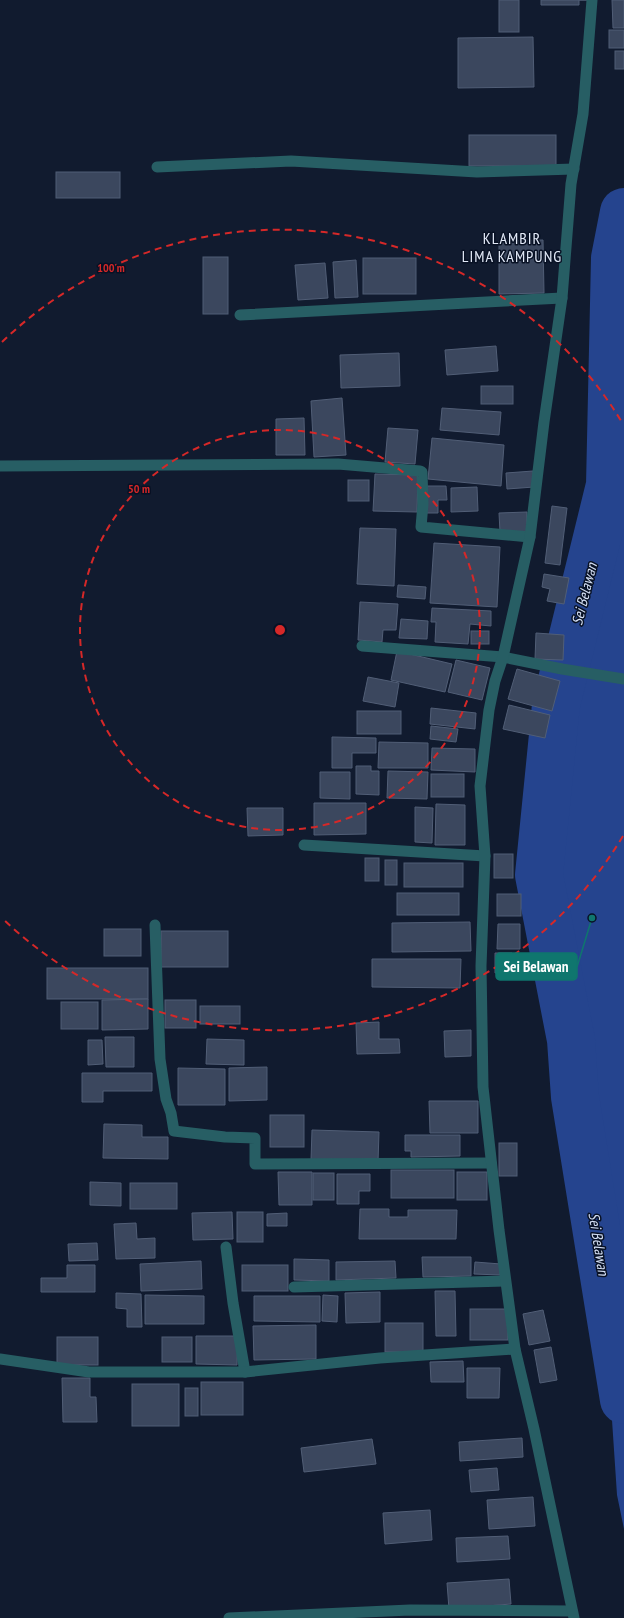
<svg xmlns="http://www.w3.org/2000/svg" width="624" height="1618" font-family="'PT Sans Narrow',sans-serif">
	<rect width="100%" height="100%" fill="#111b2f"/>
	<polygon fill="#25448e" points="624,365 624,1529 617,1495 612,1420 612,1366 609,1301 603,1254 587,1142 562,989 559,848 567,761 601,581 608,496"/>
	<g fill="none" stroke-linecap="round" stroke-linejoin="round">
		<polyline stroke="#25448e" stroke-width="48" points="624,212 615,258 610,485 556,705 539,875 571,1040 575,1097 624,1400"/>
	</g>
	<g fill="#3b475e" stroke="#515e76">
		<rect x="499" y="0" width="20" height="32"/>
		<polygon points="541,0 588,0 579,0 579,5 541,5"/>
		<polygon points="612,0 624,0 624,28 613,28"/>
		<rect x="609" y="30" width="15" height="18"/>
		<polygon points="533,37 534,87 458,88 458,38"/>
		<rect x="615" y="51" width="9" height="18"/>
		<rect x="469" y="135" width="87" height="31"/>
		<rect x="56" y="172" width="64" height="26"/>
		<polygon points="543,240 544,293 499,294 499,241"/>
		<rect x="203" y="257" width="25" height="57"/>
		<rect x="363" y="258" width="53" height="36"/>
		<polygon points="356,260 358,297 335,298 333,262"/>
		<polygon points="325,263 328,298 298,300 295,265"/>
		<polygon points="496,346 498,371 447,375 445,350"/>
		<polygon points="399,353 400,386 341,388 340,355"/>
		<rect x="481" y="386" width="32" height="18"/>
		<polygon points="342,398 346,455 314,457 311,401"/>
		<polygon points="442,408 501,412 499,435 440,430"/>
		<polygon points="304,418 305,455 276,455 276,419"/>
		<polygon points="388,428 418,430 415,464 385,462"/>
		<polygon points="432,438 504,445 501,486 428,479"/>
		<polygon points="533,471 534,487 507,489 506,473"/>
		<polygon points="375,474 418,475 417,512 373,511"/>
		<rect x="348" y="480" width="21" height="21"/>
		<polygon points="425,486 446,486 447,500 438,500 438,513 426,513"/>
		<polygon points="477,487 478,511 451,512 451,488"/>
		<polygon points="552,506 567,508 560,565 545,563"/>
		<polygon points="527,512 527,532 500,532 499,513"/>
		<polygon points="360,528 396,529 394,586 357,584"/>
		<polygon points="434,543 500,547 497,607 430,603"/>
		<polygon points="544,574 569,578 564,604 547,601 550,589 542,587"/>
		<polygon points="398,585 426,587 425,599 397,597"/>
		<polygon points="360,602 398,604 396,630 383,630 382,642 358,640"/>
		<polygon points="432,608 491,611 491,626 470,624 468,644 435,642 436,622 431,622"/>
		<polygon points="401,619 428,621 427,639 399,638"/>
		<rect x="471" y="631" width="18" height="13"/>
		<polygon points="536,633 564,635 563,660 535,659"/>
		<polygon points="397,651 452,664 445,692 391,680"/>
		<polygon points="456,660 490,668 482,700 448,692"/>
		<polygon points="517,669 560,681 552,711 508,699"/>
		<polygon points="368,677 399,683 395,707 363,701"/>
		<polygon points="509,705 550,715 545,738 503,729"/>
		<polygon points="431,708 476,713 475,729 430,724"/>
		<rect x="357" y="711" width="44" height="23"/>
		<polygon points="431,726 458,729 456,742 430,739"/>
		<polygon points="332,737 376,738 376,753 352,753 352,768 332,768"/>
		<polygon points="379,742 428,743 428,768 378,768"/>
		<polygon points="432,748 475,749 475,772 431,770"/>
		<polygon points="356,766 371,766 371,771 379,771 379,795 356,794"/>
		<polygon points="388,771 428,772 427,799 387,798"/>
		<polygon points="320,772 350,772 350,799 320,798"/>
		<rect x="431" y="774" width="33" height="23"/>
		<polygon points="314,803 366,803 366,834 314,835"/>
		<polygon points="436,804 465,805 465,845 435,845"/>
		<polygon points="415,807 433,808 432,843 415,842"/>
		<polygon points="247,808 283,808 283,835 248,836"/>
		<rect x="494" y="854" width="19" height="24"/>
		<rect x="365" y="858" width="14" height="23"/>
		<rect x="385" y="860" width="12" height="25"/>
		<rect x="404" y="863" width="59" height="24"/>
		<rect x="397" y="893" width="62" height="22"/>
		<rect x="497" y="894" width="24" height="22"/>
		<polygon points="470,922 471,951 392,952 392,923"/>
		<polygon points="498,924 520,924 520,949 497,949"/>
		<rect x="104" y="929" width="37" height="27"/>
		<rect x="161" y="931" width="67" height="36"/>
		<polygon points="495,953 512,953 513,972 495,973"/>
		<polygon points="372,959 461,959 460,988 372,987"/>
		<rect x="47" y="968" width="101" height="31"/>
		<polygon points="148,999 148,1029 102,1030 102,1000"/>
		<rect x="165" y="1000" width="31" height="28"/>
		<rect x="61" y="1002" width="37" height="27"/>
		<rect x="200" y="1006" width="40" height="18"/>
		<polygon points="379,1022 379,1039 399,1039 400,1053 357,1054 356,1023"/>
		<polygon points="471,1030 471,1056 445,1057 444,1031"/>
		<polygon points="105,1037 134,1037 134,1067 106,1067"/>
		<polygon points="207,1039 244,1040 244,1065 206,1064"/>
		<polygon points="88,1040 102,1040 103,1064 88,1065"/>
		<polygon points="267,1067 267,1100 229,1101 229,1068"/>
		<polygon points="178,1068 225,1069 225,1105 178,1105"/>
		<polygon points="82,1073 152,1073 152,1091 103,1091 103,1102 82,1102"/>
		<polygon points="429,1101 478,1101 478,1133 430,1133"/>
		<rect x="270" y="1115" width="34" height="32"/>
		<polygon points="104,1124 142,1125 142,1137 168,1137 168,1159 103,1158"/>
		<polygon points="312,1130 379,1132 378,1162 311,1160"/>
		<polygon points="405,1135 460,1135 460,1156 411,1157 411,1151 405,1151"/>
		<rect x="499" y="1143" width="18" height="33"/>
		<rect x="391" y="1170" width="63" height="28"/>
		<polygon points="278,1172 312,1172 312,1205 279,1205"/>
		<rect x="457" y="1172" width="30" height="28"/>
		<rect x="313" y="1173" width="21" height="27"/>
		<polygon points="337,1174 370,1174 370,1191 359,1191 359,1204 337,1204"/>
		<polygon points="90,1182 121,1183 121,1206 90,1205"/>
		<rect x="130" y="1183" width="47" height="26"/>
		<polygon points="360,1209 389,1209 389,1217 408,1217 408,1210 457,1210 456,1239 359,1239"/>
		<polygon points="232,1212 233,1239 193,1240 192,1213"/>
		<rect x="237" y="1212" width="26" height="30"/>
		<polygon points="287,1213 287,1226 267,1226 267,1214"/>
		<polygon points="136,1223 137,1239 155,1238 155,1258 116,1259 114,1224"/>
		<polygon points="97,1243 98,1260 69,1261 68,1244"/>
		<polygon points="422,1257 471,1257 471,1276 423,1277"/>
		<polygon points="294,1259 329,1260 329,1281 294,1280"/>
		<polygon points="201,1261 202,1289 141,1291 140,1264"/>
		<polygon points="395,1261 396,1278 336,1280 336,1262"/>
		<polygon points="475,1262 501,1264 500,1275 474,1274"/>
		<polygon points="67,1265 95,1265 95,1292 41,1292 41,1278 67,1278"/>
		<rect x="242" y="1265" width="46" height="26"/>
		<polygon points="435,1291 455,1291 456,1336 436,1336"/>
		<polygon points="380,1292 380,1322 346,1323 345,1293"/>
		<polygon points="116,1293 141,1294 142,1327 127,1327 127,1309 116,1308"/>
		<polygon points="145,1295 204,1296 204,1324 145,1324"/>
		<polygon points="323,1295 338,1296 337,1322 322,1321"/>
		<polygon points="254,1296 320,1296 320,1322 254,1321"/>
		<rect x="470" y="1309" width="38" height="31"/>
		<polygon points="543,1310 550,1341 529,1345 523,1314"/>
		<rect x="385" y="1323" width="38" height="29"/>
		<polygon points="316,1325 316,1359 254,1360 253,1326"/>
		<polygon points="196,1336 238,1336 237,1365 196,1364"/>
		<rect x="57" y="1337" width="41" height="28"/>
		<rect x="162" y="1337" width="30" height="25"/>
		<polygon points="551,1347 557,1380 540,1383 534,1350"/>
		<polygon points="463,1361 464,1382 431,1382 430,1362"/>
		<polygon points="467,1368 500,1368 499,1398 467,1398"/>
		<polygon points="62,1378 90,1378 90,1397 96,1397 97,1422 63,1422"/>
		<rect x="201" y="1382" width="42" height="33"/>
		<rect x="132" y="1384" width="47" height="42"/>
		<rect x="185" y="1388" width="13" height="28"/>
		<polygon points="522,1438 523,1457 460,1461 459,1442"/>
		<polygon points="372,1439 376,1464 304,1472 301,1448"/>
		<polygon points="497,1468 499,1490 471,1492 469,1470"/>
		<polygon points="533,1497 535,1526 489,1529 487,1500"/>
		<polygon points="430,1510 432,1540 385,1544 383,1513"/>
		<polygon points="508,1536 510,1559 457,1562 456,1538"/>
		<polygon points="509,1579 511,1604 449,1609 447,1583"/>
	</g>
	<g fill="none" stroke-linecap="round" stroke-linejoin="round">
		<g stroke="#275e64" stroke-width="11">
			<polyline points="157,167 291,161 477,172 574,169"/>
			<polyline points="240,315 562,298"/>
			<polyline points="0,466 338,464 420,471 422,472 423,504 421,527 530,537"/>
			<polyline points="362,646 503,657 562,669 624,679"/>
			<polyline points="304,845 485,856"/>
			<polyline points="155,925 160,1059 166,1099 171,1113 174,1131 225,1137 255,1138 255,1164 491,1163"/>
			<polyline points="226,1247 233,1303 245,1372"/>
			<polyline points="294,1287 505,1281"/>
			<polyline points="0,1359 89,1372 245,1372 380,1358 515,1349"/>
			<polyline points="229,1618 410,1610 572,1611"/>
		</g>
		<polyline stroke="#275e64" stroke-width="11" points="574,1618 534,1429 515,1349 499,1230 483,1087 481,966 485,856 480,786 489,710 495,681 503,657 530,537 544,422 562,298 571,184 583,114 592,0"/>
	</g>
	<g fill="none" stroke="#d62828" stroke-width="2" stroke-dasharray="7 5">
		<circle cx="280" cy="630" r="200"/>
		<path d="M623 836A400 400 0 0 1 2 918M2 342A400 400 0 0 1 623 424"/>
	</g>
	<g text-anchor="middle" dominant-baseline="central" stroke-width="3" stroke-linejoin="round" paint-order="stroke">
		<g font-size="15" font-style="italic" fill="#d5e0f5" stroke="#081124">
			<text transform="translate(584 594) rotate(-76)">Sei Belawan</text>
			<text transform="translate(599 1244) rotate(81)">Sei Belawan</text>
		</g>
		<g font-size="16" letter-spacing="1" fill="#e2e9f7" stroke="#081124">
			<text x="512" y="238">KLAMBIR<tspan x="512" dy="18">LIMA KAMPUNG</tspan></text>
		</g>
	</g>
	<circle cx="280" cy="630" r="6" fill="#d62828" stroke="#081124" stroke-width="2"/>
	<g font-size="12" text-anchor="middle" font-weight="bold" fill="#d62828" stroke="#081124" stroke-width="3" stroke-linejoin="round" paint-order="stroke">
		<text x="111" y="272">100 m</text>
		<text x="139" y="493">50 m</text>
	</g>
	<path fill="none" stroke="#0f766e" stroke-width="1.5" d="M592 918L577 967"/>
	<circle fill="#0f766e" stroke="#081124" stroke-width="1.5" cx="592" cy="918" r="4"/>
	<rect fill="#0f766e" stroke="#0f766e" stroke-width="1.5" x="496" y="953" width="81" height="27" rx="4"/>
	<g font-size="15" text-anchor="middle" font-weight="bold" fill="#fff">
		<text x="536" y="972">Sei Belawan</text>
	</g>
</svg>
